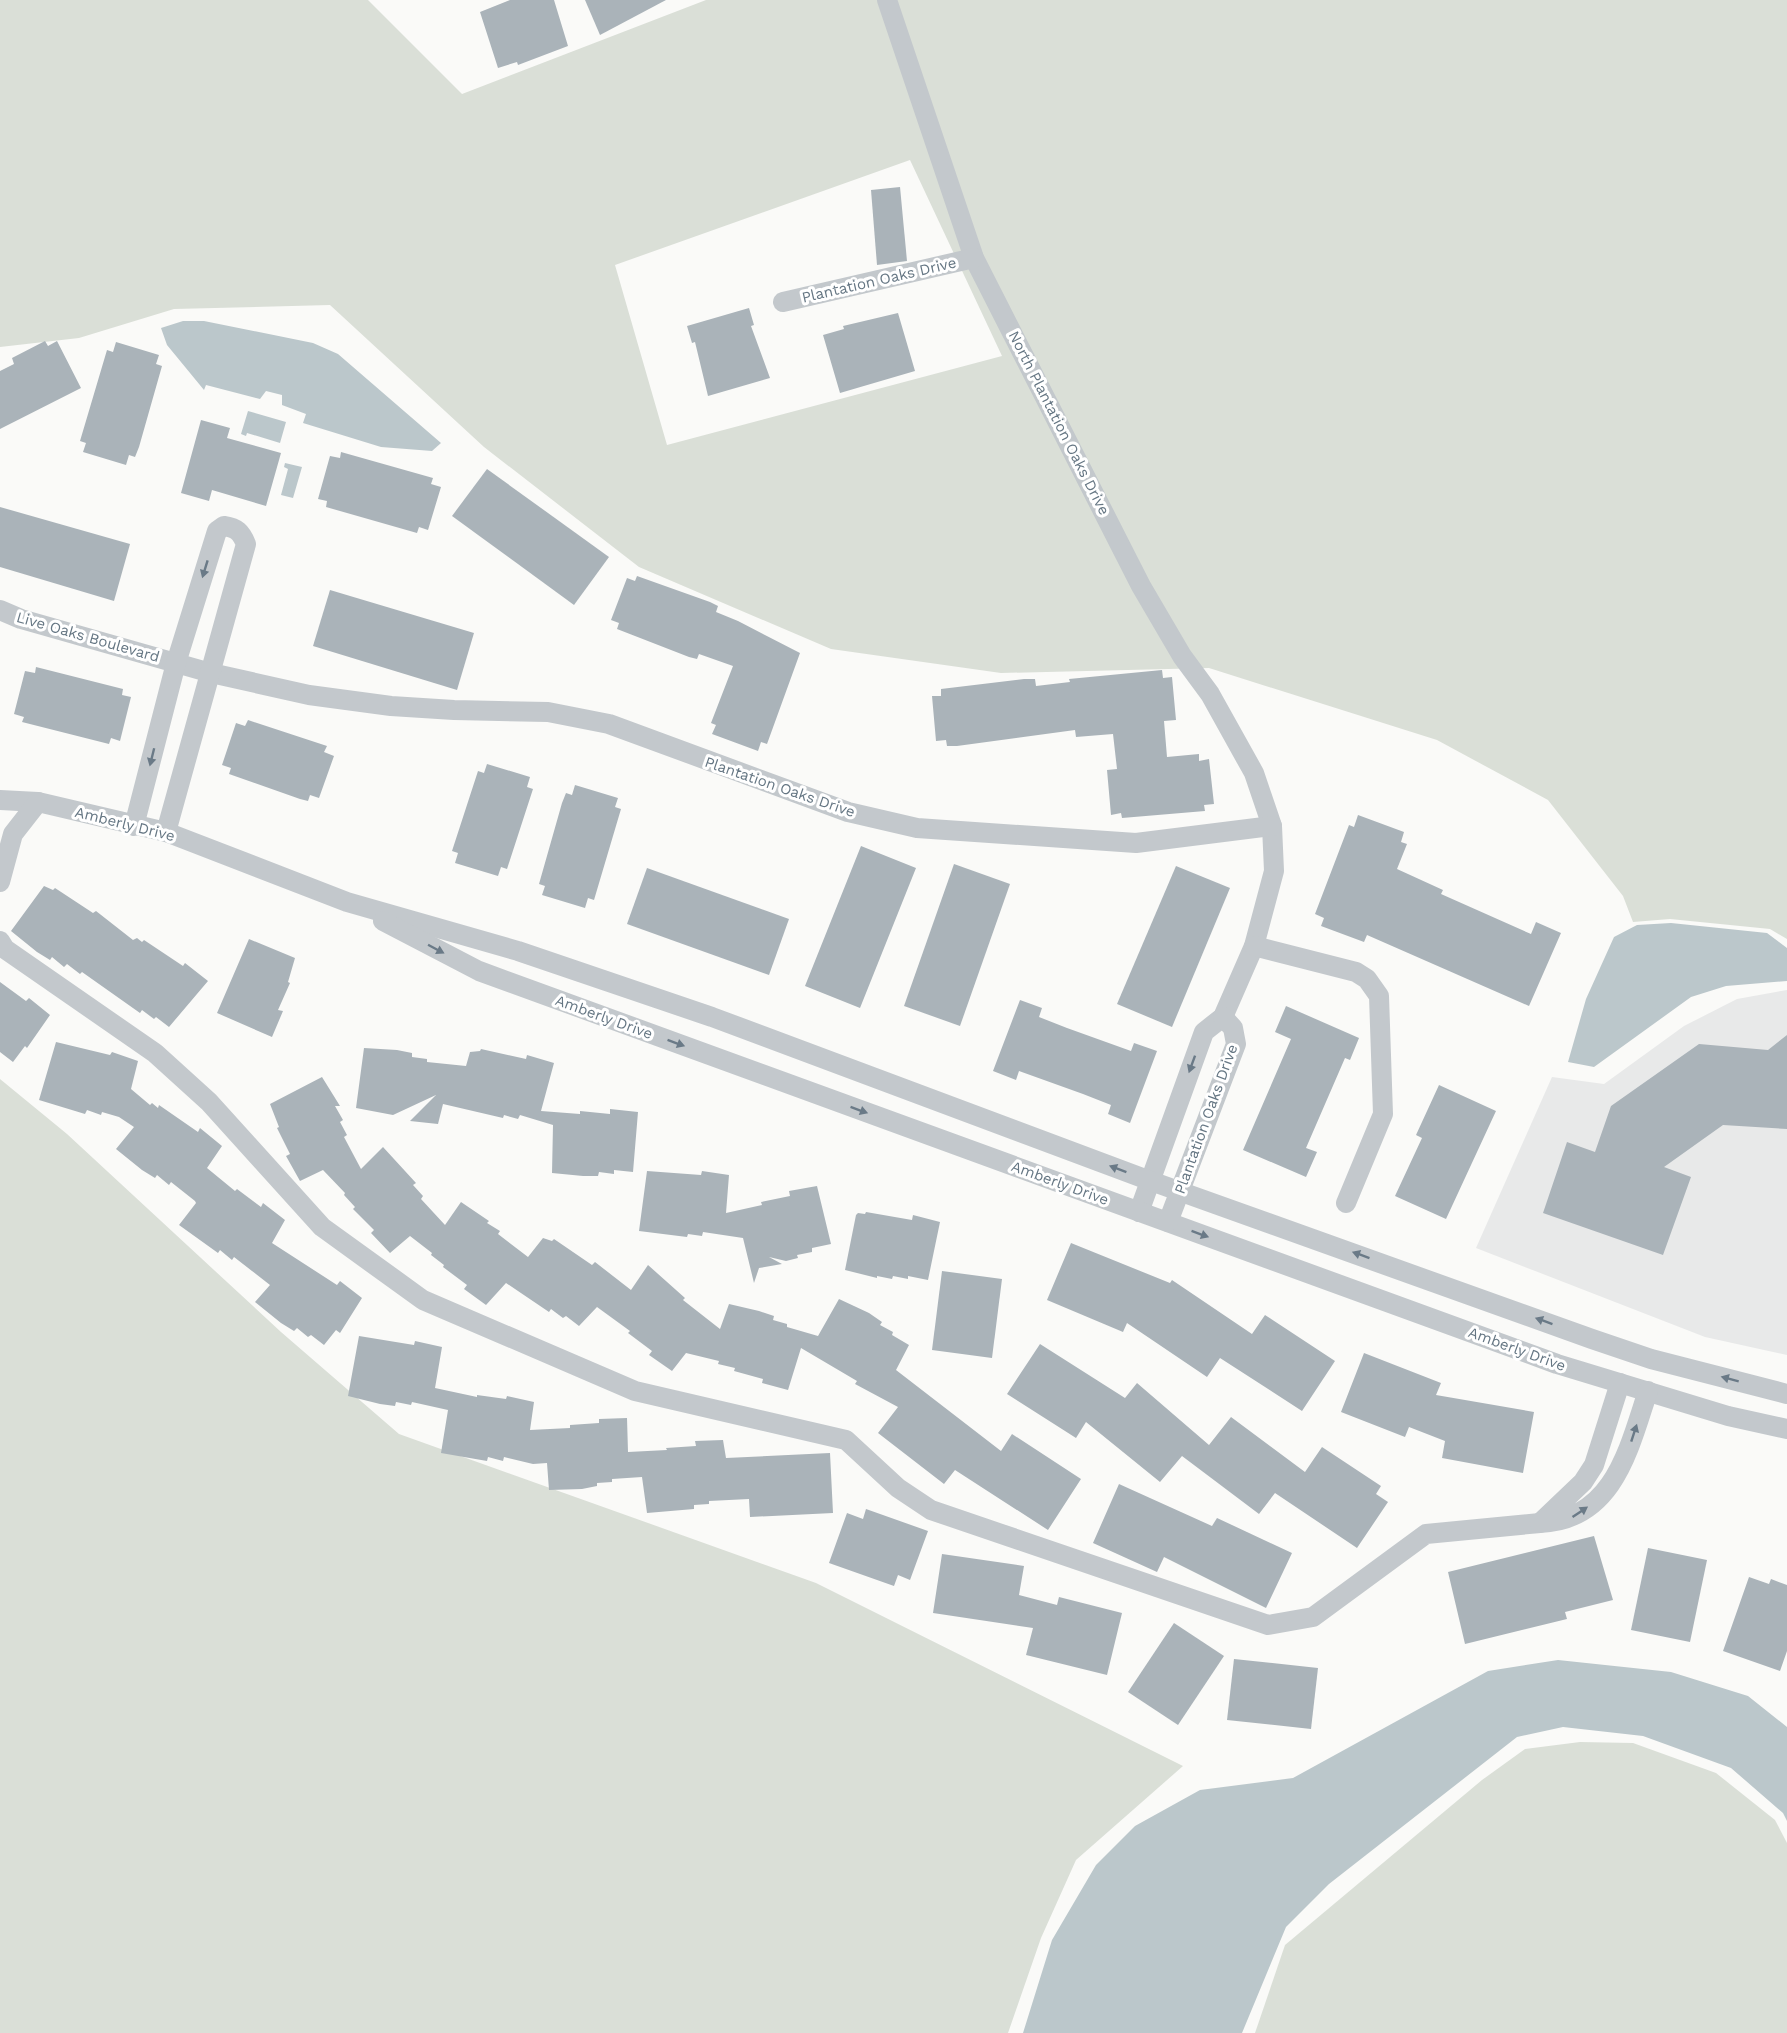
<svg xmlns="http://www.w3.org/2000/svg" width="1787" height="2033" font-family="'Work Sans',sans-serif">
	<rect width="100%" height="100%" fill="#fafaf8"/>
	<polygon fill="#e8e9e9" points="1787,990 1787,1355 1705,1337 1476,1248 1552,1077 1604,1084 1684,1026 1737,999"/>
	<g fill="#dadfd7" fill-rule="evenodd">
		<path d="M0 0H368L462 94 706 0H1787V939L1770 929 1670 919 1633 922 1623 896 1548 800 1437 740 1209 668 1001 673 831 649 639 567 484 447 330 305 174 309 79 338 0 347ZM910 160 1002 356 667 445 615 265Z"/>
		<polygon points="0,1079 67,1134 281,1332 399,1434 816,1583 1183,1766 1076,1860 1041,1938 1008,2033 0,2033"/>
		<polygon points="1580,1742 1633,1743 1716,1773 1775,1820 1787,1843 1787,2033 1255,2033 1285,1945 1482,1780 1525,1749"/>
	</g>
	<g fill="#bbc7cb">
		<polygon points="183,321 204,321 313,343 338,354 441,443 432,451 381,447 303,423 306,414 282,405 282,395 266,391 260,399 206,385 204,390 167,345 161,328"/>
		<polygon points="248,411 286,422 280,443 247,433 246,436 241,434"/>
		<polygon points="285,463 302,467 293,498 281,495 288,469 284,467"/>
		<polygon points="1671,923 1767,933 1787,948 1787,981 1726,986 1691,997 1594,1067 1568,1062 1586,999 1614,937 1637,925"/>
		<polygon points="1558,1660 1671,1672 1748,1696 1787,1727 1787,1821 1783,1813 1731,1768 1643,1736 1563,1727 1517,1737 1329,1884 1286,1927 1242,2033 1023,2033 1052,1940 1096,1865 1135,1826 1200,1790 1293,1778 1488,1671"/>
	</g>
	<g fill="#aab3b9">
		<polygon points="510,0 554,0 568,46 518,65 517,62 498,68 480,12"/>
		<polygon points="585,0 666,0 600,35"/>
		<polygon points="900,187 907,261 877,265 871,190"/>
		<polygon points="749,308 754,325 751,326 770,378 708,396 695,342 692,343 687,326"/>
		<polygon points="898,313 915,371 840,393 823,335 844,329 843,326"/>
		<polygon points="45,341 48,346 57,341 81,388 0,429 0,371 14,364 12,358"/>
		<polygon points="116,342 159,355 156,364 162,366 139,447 135,457 129,455 126,465 83,452 86,443 80,441 107,350 113,352"/>
		<polygon points="201,420 230,428 227,438 281,453 266,506 212,490 209,501 181,493"/>
		<polygon points="341,452 433,478 431,484 441,487 428,530 419,527 417,533 326,507 327,501 318,499 330,456 340,458"/>
		<polygon points="487,469 609,557 574,605 452,516"/>
		<polygon points="0,507 130,544 114,601 0,567"/>
		<polygon points="637,576 710,602 718,606 716,612 738,621 800,653 767,744 761,742 758,751 712,734 716,725 711,723 733,666 699,654 697,659 689,657 617,629 619,623 611,620 627,578 635,581"/>
		<polygon points="330,590 474,633 457,690 313,646"/>
		<polygon points="36,667 123,689 122,695 131,697 120,741 111,738 109,744 22,722 24,717 14,714 25,671 35,673"/>
		<polygon points="1162,670 1163,678 1172,677 1176,720 1164,721 1167,757 1199,754 1199,761 1209,759 1214,804 1204,805 1205,811 1122,818 1121,813 1111,815 1107,770 1117,769 1113,734 1076,737 1075,730 957,746 947,746 946,740 936,741 932,696 941,696 941,689 1024,679 1035,679 1036,686 1070,682 1069,679"/>
		<polygon points="248,720 327,746 324,752 334,756 319,798 310,795 308,801 300,799 229,774 231,768 222,765 236,723 245,726"/>
		<polygon points="487,764 530,777 527,787 533,789 507,869 501,867 498,876 455,863 458,853 452,851 478,771 484,773"/>
		<polygon points="575,785 618,798 615,807 621,809 594,900 588,898 585,908 542,895 545,886 539,884 562,803 566,793 572,795"/>
		<polygon points="1358,815 1404,832 1401,842 1407,844 1397,869 1443,890 1441,894 1531,934 1536,922 1561,933 1529,1006 1367,935 1364,942 1321,926 1324,918 1315,914 1349,825 1354,827"/>
		<polygon points="861,846 916,868 860,1008 805,986"/>
		<polygon points="954,864 1010,884 960,1026 904,1006"/>
		<polygon points="1176,866 1230,888 1172,1027 1117,1004"/>
		<polygon points="647,868 789,919 769,975 627,924"/>
		<polygon points="44,886 53,890 55,888 93,913 96,911 133,940 137,938 142,942 144,940 183,966 185,963 208,981 169,1027 156,1017 154,1019 142,1010 140,1013 82,972 80,974 67,964 64,967 52,957 50,960 37,952 11,931"/>
		<polygon points="249,939 295,958 288,982 290,983 278,1010 283,1011 272,1037 217,1013"/>
		<polygon points="0,982 26,1001 29,998 50,1015 27,1048 25,1046 13,1062 0,1052"/>
		<polygon points="1020,1000 1042,1008 1039,1017 1067,1028 1131,1051 1134,1043 1157,1051 1130,1123 1108,1114 1111,1105 1083,1094 1019,1071 1016,1080 993,1071"/>
		<polygon points="1286,1006 1359,1038 1350,1060 1345,1058 1306,1148 1317,1152 1306,1177 1243,1150 1291,1039 1275,1032"/>
		<polygon points="1787,1035 1787,1129 1723,1125 1664,1167 1691,1177 1663,1255 1543,1213 1567,1142 1595,1152 1611,1106 1699,1044 1768,1050"/>
		<polygon points="56,1042 110,1055 112,1052 138,1061 131,1089 150,1105 152,1103 158,1108 159,1105 198,1132 200,1128 222,1146 207,1168 235,1191 237,1189 261,1207 263,1203 285,1220 272,1243 337,1285 340,1281 362,1298 340,1333 336,1330 324,1345 311,1335 308,1337 297,1328 294,1331 281,1323 255,1302 270,1285 234,1257 232,1260 220,1250 218,1253 179,1225 196,1203 195,1201 171,1182 169,1185 157,1175 155,1178 142,1170 116,1149 134,1127 119,1117 102,1112 101,1115 87,1110 85,1114 39,1100"/>
		<polygon points="364,1048 397,1050 412,1053 412,1057 427,1059 427,1062 466,1066 470,1052 480,1051 481,1049 526,1059 527,1055 554,1063 541,1111 580,1114 580,1111 610,1114 610,1109 638,1112 633,1172 614,1170 614,1174 599,1172 598,1176 583,1176 552,1173 553,1125 520,1115 518,1119 504,1115 503,1118 443,1104 438,1124 410,1121 436,1095 393,1115 356,1108"/>
		<polygon points="322,1077 340,1106 335,1106 343,1120 340,1122 347,1135 344,1137 361,1169 383,1147 416,1183 413,1185 423,1196 421,1199 445,1225 461,1202 489,1221 487,1223 500,1231 498,1234 528,1257 543,1238 552,1241 554,1239 592,1265 595,1262 631,1290 648,1265 685,1298 683,1300 720,1329 729,1304 759,1311 774,1316 773,1320 787,1324 787,1327 818,1336 839,1299 869,1313 882,1322 880,1325 893,1332 892,1335 909,1345 896,1370 1001,1451 1012,1434 1081,1479 1048,1530 955,1470 944,1484 878,1433 898,1407 855,1384 857,1381 801,1348 788,1390 762,1383 763,1379 734,1371 735,1368 718,1364 719,1361 686,1353 672,1371 649,1355 652,1351 628,1333 630,1331 597,1307 579,1326 566,1316 563,1318 551,1309 549,1312 506,1283 486,1305 464,1289 467,1285 443,1267 444,1265 431,1255 432,1253 410,1236 390,1253 371,1233 374,1230 353,1209 355,1207 344,1195 345,1193 323,1170 300,1181 286,1156 290,1154 277,1128 279,1127 270,1104"/>
		<polygon points="1439,1085 1496,1111 1446,1219 1395,1196 1422,1138 1416,1135"/>
		<polygon points="647,1171 701,1175 702,1171 729,1175 726,1213 762,1205 761,1202 790,1196 789,1191 817,1186 831,1244 812,1248 812,1252 797,1255 798,1258 786,1261 769,1257 782,1264 759,1268 754,1283 743,1238 703,1232 702,1236 688,1234 687,1237 639,1231"/>
		<polygon points="866,1212 912,1220 913,1215 940,1222 928,1280 908,1276 908,1279 893,1276 892,1279 877,1276 877,1278 845,1270 856,1215 858,1213 865,1214"/>
		<polygon points="1071,1243 1170,1283 1172,1280 1252,1334 1265,1315 1335,1361 1302,1411 1220,1358 1207,1377 1127,1323 1123,1332 1047,1300"/>
		<polygon points="942,1271 1002,1279 992,1358 932,1350"/>
		<polygon points="359,1336 414,1345 415,1341 442,1347 435,1388 477,1397 477,1395 506,1399 507,1396 534,1402 530,1430 570,1428 570,1425 599,1423 599,1419 627,1418 628,1452 667,1450 666,1448 696,1446 695,1441 723,1440 726,1458 830,1453 833,1513 750,1517 749,1499 709,1501 709,1504 694,1505 694,1509 647,1513 642,1477 612,1479 612,1482 597,1483 597,1486 582,1489 549,1490 547,1463 533,1464 504,1457 503,1461 488,1457 487,1461 441,1453 448,1410 412,1402 411,1405 396,1402 395,1406 380,1404 348,1396"/>
		<polygon points="1040,1344 1125,1398 1137,1383 1209,1445 1231,1417 1305,1472 1322,1447 1381,1486 1376,1494 1388,1502 1357,1548 1275,1493 1259,1514 1182,1456 1160,1482 1086,1422 1076,1438 1007,1394"/>
		<polygon points="1364,1353 1441,1383 1436,1395 1534,1412 1523,1473 1442,1458 1445,1441 1409,1427 1405,1437 1341,1412"/>
		<polygon points="1119,1484 1212,1526 1217,1518 1292,1553 1266,1608 1164,1557 1157,1572 1093,1543"/>
		<polygon points="866,1509 928,1531 910,1580 898,1575 894,1586 829,1563 847,1513 863,1519"/>
		<polygon points="1594,1536 1613,1600 1565,1612 1567,1619 1465,1644 1448,1572"/>
		<polygon points="1648,1548 1707,1560 1690,1642 1631,1630"/>
		<polygon points="942,1554 1024,1566 1019,1595 1057,1605 1059,1597 1122,1613 1107,1675 1026,1655 1033,1628 933,1613"/>
		<polygon points="1749,1577 1769,1584 1771,1579 1787,1585 1787,1651 1780,1671 1723,1651"/>
		<polygon points="1174,1623 1224,1656 1178,1725 1128,1692"/>
		<polygon points="1234,1659 1318,1668 1311,1729 1227,1720"/>
	</g>
	<g fill="none" stroke-linecap="round" stroke-linejoin="round">
		<g stroke="#c3c8cc" stroke-width="20">
			<polyline points="887,0 974,258 1141,586 1182,656 1210,694 1254,773 1272,826 1274,871 1254,946 1223,1017 1204,1032 1139,1212"/>
			<polyline points="783,302 974,258"/>
			<polyline points="0,610 21,619 211,673 309,695 391,706 454,710 548,712 609,724 848,812 917,828 1136,843 1272,826"/>
			<polyline points="0,800 38,802 166,832 347,902 518,951 712,1017 1148,1180 1592,1339 1651,1359 1787,1394"/>
			<path d="M134 826 176 663 217 531 224 526C237 528 241 532 246 544L166 832"/>
			<polyline points="0,882 13,834 38,802"/>
			<polyline points="383,921 479,971 1557,1364 1728,1416 1787,1429"/>
			<polyline points="0,941 5,949 155,1053 209,1102 322,1227 423,1300 635,1391 846,1440 898,1488 931,1510 1268,1625 1313,1617 1426,1534 1540,1523"/>
			<polyline points="1254,946 1356,972 1367,979 1379,996 1383,1114 1346,1203"/>
			<polyline points="1168,1222 1236,1044 1233,1028 1223,1017"/>
			<path d="M1620 1383 1594 1465 1583 1482 1540 1523C1614 1520 1629 1448 1648 1391"/>
		</g>
	</g>
	<defs><path id="oneway-solid" d="M-6-.8H1V-3.2L6.5 0L1 3.2V.8H-6Z" transform="scale(1.5)"/></defs>
	<g fill="#6a7a87">
		<use href="#oneway-solid" transform="translate(205 569) rotate(107)"/>
		<use href="#oneway-solid" transform="translate(152 757) rotate(104)"/>
		<use href="#oneway-solid" transform="translate(436 949) rotate(28)"/>
		<use href="#oneway-solid" transform="translate(676 1043) rotate(20)"/>
		<use href="#oneway-solid" transform="translate(1192 1064) rotate(110)"/>
		<use href="#oneway-solid" transform="translate(859 1110) rotate(20)"/>
		<use href="#oneway-solid" transform="translate(1118 1169) rotate(-159)"/>
		<use href="#oneway-solid" transform="translate(1200 1234) rotate(20)"/>
		<use href="#oneway-solid" transform="translate(1361 1255) rotate(-160)"/>
		<use href="#oneway-solid" transform="translate(1544 1321) rotate(-160)"/>
		<use href="#oneway-solid" transform="translate(1730 1379) rotate(-165)"/>
		<use href="#oneway-solid" transform="translate(1634 1433) rotate(-72)"/>
		<use href="#oneway-solid" transform="translate(1580 1512) rotate(-34)"/>
	</g>
	<g text-anchor="middle" dominant-baseline="central" stroke-width="6" stroke-linejoin="round" paint-order="stroke">
		<g font-size="15" fill="#657683" stroke="#fff">
			<text transform="translate(879 280) rotate(-13)">Plantation Oaks Drive</text>
			<text transform="translate(1059 423) rotate(63)">North Plantation Oaks Drive</text>
			<text transform="translate(88 637) rotate(16)">Live Oaks Boulevard</text>
			<text transform="translate(780 787) rotate(19)">Plantation Oaks Drive</text>
			<text transform="translate(125 824) rotate(14)">Amberly Drive</text>
			<text transform="translate(604 1017) rotate(20)">Amberly Drive</text>
			<text transform="translate(1206 1119) rotate(-70)">Plantation Oaks Drive</text>
			<text transform="translate(1060 1183) rotate(20)">Amberly Drive</text>
			<text transform="translate(1517 1349) rotate(20)">Amberly Drive</text>
		</g>
	</g>
</svg>
